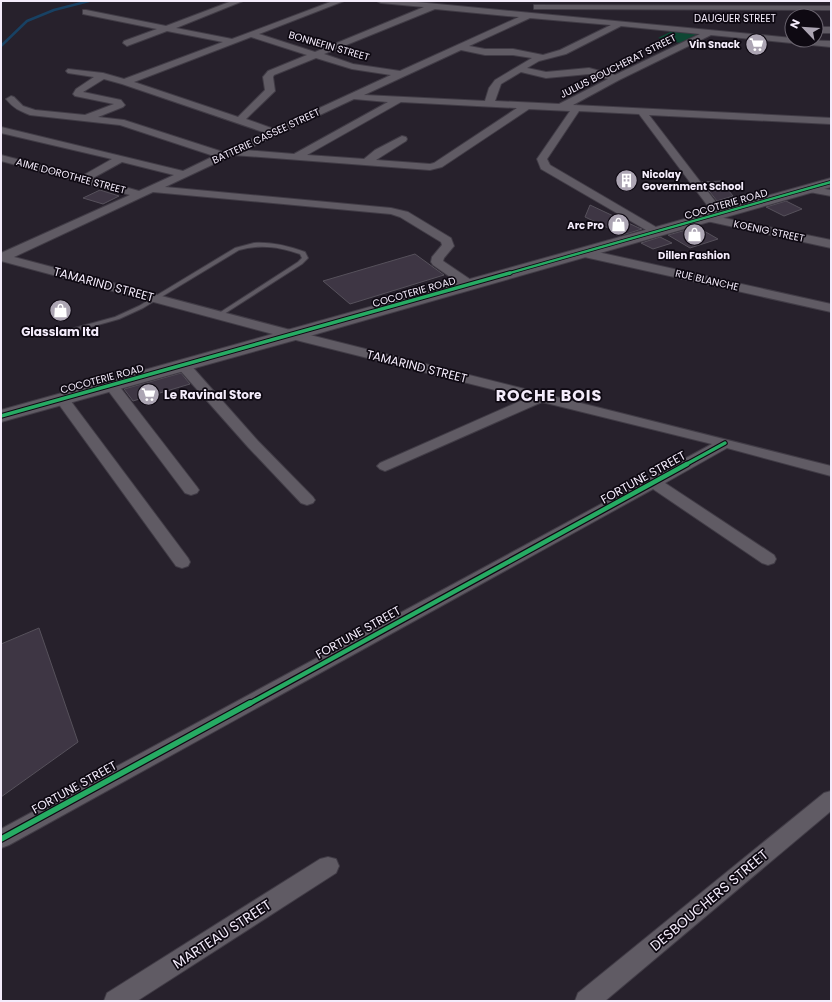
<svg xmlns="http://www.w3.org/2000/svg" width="832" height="1002" font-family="Poppins,sans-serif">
	<rect width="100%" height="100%" fill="#27212c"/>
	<polygon fill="#0e4734" points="672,31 699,33 680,43 658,38"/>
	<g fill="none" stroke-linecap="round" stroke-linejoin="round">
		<polyline stroke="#184163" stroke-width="2.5" points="1,46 27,21 54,10 89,1"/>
	</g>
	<g fill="#3e3644" stroke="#56515b">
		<polygon points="721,181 733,196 717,201 702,182"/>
		<polygon points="100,190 119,196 103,204 83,198"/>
		<polygon points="786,201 802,209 784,216 766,207"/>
		<polygon points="590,205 639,228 642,229 623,235 585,217"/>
		<polygon points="697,227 718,239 690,248 668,235"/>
		<polygon points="660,237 672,243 653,249 641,243"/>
		<polygon points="415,254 444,275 350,304 323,281"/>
		<polygon points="181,373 190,384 133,401 124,389"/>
		<polygon points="39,628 78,742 1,797 1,644"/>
	</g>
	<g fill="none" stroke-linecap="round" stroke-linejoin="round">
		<defs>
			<path id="lane" d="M254 243C272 242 288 246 305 252L308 258 302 264 221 316 219 317 216 315 298 262 302 258 300 254C279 247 261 244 239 250L143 308 119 319 62 335 59 333 60 332 115 317 139 306 235 248Z"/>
			<g id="street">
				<path d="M232 1H243L176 28 232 39 333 1H344L259 34 315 52 424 7 381 3 377 1H406L792 38V40L831 41V47L711 35 619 80 573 105 831 118V124L649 115 725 214 719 217 831 240V248L702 220 700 218 702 216 706 215 716 217 639 114 579 111 547 159 550 165 661 230 663 232 661 234H653L541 169 537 159 570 111 529 109 442 167 430 170 233 155 165 187 391 208 408 212 451 238 454 246 444 258 443 261 474 282 476 285 474 288H466L433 265 431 262 432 257 442 245 441 242 400 217 391 214 153 192 14 257 298 332 831 466V476L727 448 665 483 774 555 776 559 774 563 768 565 762 563 653 489 9 845 1 848V829L712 444 542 402 390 469 385 471 380 469 377 466 380 463 527 398 288 338 1 261V253L130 195 1 161V155L82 176 112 159 1 133V127L183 171 214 156 120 125 30 115C20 111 13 108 6 99L11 96 14 97 23 106 35 110 85 115 114 104 75 96 73 94 76 89 94 77 68 73 66 71 68 69 103 73 124 79 223 42 167 31 127 46 123 43 124 41 157 29 83 14V10H86L166 26ZM435 9 519 17 400 71 353 64 324 54ZM530 18 611 25 560 50 543 55 513 49H485L469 46ZM621 26 700 34 615 75 589 68 546 72 527 68 539 61 566 54ZM251 37 307 55 268 71 263 77 265 90 238 117 134 82ZM461 50 485 55H513L532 58 495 80 489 88 485 101 364 95ZM316 58 352 69 391 75 274 129 246 119 275 91 273 77 274 75ZM521 72 546 78 589 74 608 79 559 104 495 101 501 84ZM104 79 122 84 266 133 223 152 124 120 98 117 123 107 125 105 121 100 83 92ZM354 99 388 102 294 154 245 150ZM401 102 517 108 434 163 430 164 376 160 406 141 407 139 406 137 402 136 375 150 364 159 307 155ZM122 162 174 175 139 191 93 178Z"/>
				<polygon points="534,5 831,6 831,10 537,9 534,9"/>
				<rect x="816" y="27" width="15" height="6"/>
				<polygon points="808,186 831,190 831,196 804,191 803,189"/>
				<polygon points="584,249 831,304 831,312 580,256 578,253 580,250"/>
				<polygon points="183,361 188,362 258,441 313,497 315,500 313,503 307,505 301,503 248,447 178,368 176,365 178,362"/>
				<polygon points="111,381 116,382 197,487 199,490 197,493 191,495 185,493 104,385 106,382"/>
				<polygon points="62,395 67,396 188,558 190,562 188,566 182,568 176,566 55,399 57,396"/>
				<polygon points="831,791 831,811 605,1001 575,1001 578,993 824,793"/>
				<polygon points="328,857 336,859 339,866 336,873 137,1001 104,1001 107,993 320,859"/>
			</g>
			<polygon id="secondary" points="831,178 831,187 299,339 1,422 1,410"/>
		</defs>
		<use href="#lane" stroke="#413c46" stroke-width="2"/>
		<use href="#street" stroke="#413c46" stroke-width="2"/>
		<use href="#secondary" stroke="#413c46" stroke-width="2"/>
		<use href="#lane" fill="#605b64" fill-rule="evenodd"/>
		<use href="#street" fill="#605b64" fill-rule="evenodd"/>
		<use href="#secondary" fill="#605b64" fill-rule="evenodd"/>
		<defs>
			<polyline id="cycleway-far3" points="506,274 831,182"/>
			<g id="cycleway-far2">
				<polyline points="1,416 510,273"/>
				<polyline points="685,465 725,443"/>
			</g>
			<polyline id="cycleway-far1" points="249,704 687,464"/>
			<polyline id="cycleway" points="1,839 250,703"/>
		</defs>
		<use href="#cycleway-far3" stroke="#0e0912" stroke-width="4"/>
		<use href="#cycleway-far2" stroke="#0e0912" stroke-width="5.5"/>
		<use href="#cycleway-far1" stroke="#0e0912" stroke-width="7"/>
		<use href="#cycleway" stroke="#0e0912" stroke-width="8"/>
		<use href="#cycleway-far3" stroke="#26ab63" stroke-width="2.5"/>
		<use href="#cycleway-far2" stroke="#26ab63" stroke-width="3.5"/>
		<use href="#cycleway-far1" stroke="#26ab63" stroke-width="4.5"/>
		<use href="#cycleway" stroke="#26ab63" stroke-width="5.5"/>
	</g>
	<defs>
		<symbol id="supermarket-disc" viewBox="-11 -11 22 22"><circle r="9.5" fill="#aca5b3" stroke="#0e0912"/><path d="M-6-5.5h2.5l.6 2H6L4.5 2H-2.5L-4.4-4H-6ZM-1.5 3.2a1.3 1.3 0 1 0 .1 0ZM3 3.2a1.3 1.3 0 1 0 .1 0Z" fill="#fff"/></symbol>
		<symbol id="building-disc" viewBox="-11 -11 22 22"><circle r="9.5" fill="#aca5b3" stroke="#0e0912"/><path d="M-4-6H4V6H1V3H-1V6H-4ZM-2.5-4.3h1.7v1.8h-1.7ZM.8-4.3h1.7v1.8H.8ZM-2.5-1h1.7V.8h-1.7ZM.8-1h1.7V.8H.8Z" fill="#fff"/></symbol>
		<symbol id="shop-disc" viewBox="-11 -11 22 22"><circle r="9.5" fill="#aca5b3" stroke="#0e0912"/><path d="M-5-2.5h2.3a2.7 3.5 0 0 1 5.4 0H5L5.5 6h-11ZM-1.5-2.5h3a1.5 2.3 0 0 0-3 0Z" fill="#fff"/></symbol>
	</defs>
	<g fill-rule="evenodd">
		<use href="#supermarket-disc" x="744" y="32" width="25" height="25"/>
		<use href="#building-disc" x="614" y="168" width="25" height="25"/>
		<use href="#shop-disc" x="606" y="212" width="25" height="25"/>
		<use href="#shop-disc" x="682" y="222" width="25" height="25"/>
		<use href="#shop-disc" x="48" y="298" width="25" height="25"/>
		<use href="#supermarket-disc" x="136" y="382" width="25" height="25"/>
	</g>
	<g text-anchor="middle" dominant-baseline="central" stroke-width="3.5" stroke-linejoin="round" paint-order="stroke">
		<g font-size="10" fill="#f4ecfb" stroke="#0e0912">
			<text x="735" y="18">DAUGUER STREET</text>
			<text transform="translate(329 46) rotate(16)">BONNEFIN STREET</text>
			<text transform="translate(618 66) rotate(-27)">JULIUS BOUCHERAT STREET</text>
			<text transform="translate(266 136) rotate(-25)">BATTERIE CASSEE STREET</text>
			<text transform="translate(71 176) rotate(15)">AIME DOROTHEE STREET</text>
			<text transform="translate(726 204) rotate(-16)">COCOTERIE ROAD</text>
			<text transform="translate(769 231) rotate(12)">KOENIG STREET</text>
			<text transform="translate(707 280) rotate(13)">RUE BLANCHE</text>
			<text transform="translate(414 292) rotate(-16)">COCOTERIE ROAD</text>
			<text transform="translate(102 379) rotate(-15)">COCOTERIE ROAD</text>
		</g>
		<g font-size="10" font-weight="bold" fill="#f4ecfb" stroke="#0e0912" text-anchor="end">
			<text x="740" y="44">Vin Snack</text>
			<text x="642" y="174" text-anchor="start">Nicolay<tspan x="642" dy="12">Government School</tspan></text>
			<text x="604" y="225">Arc Pro</text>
			<text x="694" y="255" text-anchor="middle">Dillen Fashion</text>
		</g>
		<g font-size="12" fill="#f4ecfb" stroke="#0e0912">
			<text transform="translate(104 284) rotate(15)">TAMARIND STREET</text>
			<text transform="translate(417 366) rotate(14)">TAMARIND STREET</text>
			<text transform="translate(643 477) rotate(-29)">FORTUNE STREET</text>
			<text transform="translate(358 632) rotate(-29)">FORTUNE STREET</text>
			<text transform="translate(74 787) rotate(-29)">FORTUNE STREET</text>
		</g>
		<g font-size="12" font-weight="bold" fill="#f4ecfb" stroke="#0e0912">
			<text x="60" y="331">Glasslam ltd</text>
			<text x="164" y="394" text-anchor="start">Le Ravinal Store</text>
		</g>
		<g font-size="14" fill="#f4ecfb" stroke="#0e0912">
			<text transform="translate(709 900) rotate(-40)">DESBOUCHERS STREET</text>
			<text transform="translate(222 934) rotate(-33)">MARTEAU STREET</text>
		</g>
		<g font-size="16" font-weight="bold" letter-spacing="1" fill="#f4ecfb" stroke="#0e0912">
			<text x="549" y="395">ROCHE BOIS</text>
		</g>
	</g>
	<rect width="832" height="1002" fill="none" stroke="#f4ecfb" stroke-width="4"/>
	<g transform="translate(804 28) rotate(295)"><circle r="19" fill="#0e0912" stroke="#6a646f"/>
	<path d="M0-3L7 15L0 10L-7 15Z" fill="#aca5b3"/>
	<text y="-6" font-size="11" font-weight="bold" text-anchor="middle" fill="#f4ecfb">N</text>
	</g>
</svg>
